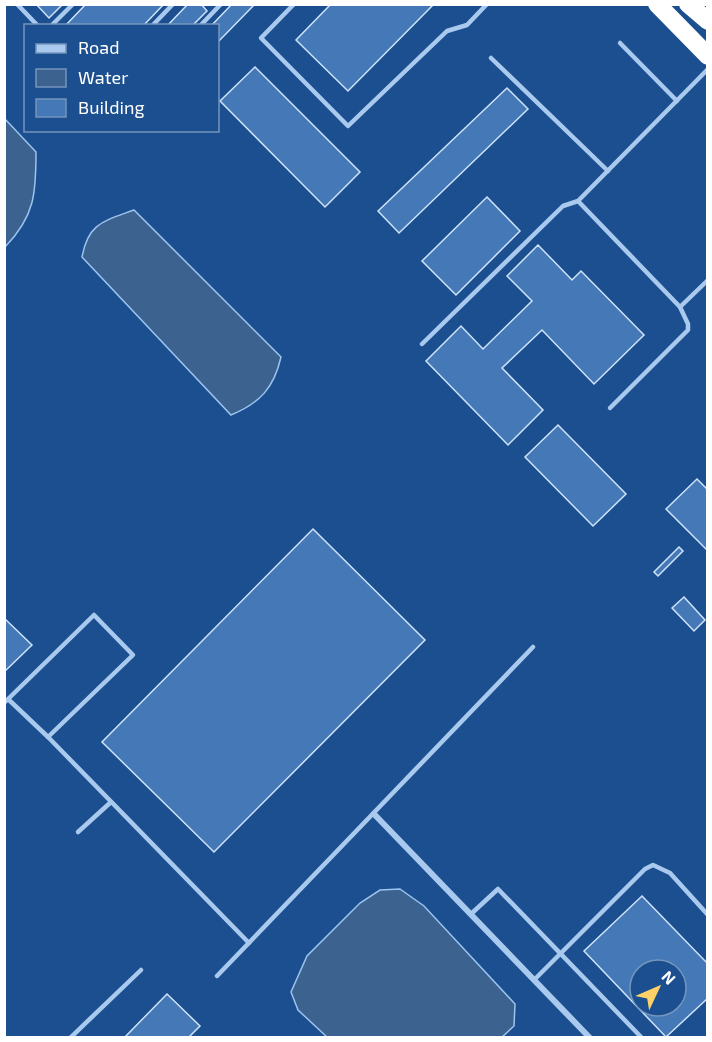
<svg xmlns="http://www.w3.org/2000/svg" width="712" height="1042" font-family="'Exo 2',sans-serif">
	<rect width="100%" height="100%" fill="#1b4f8f"/>
	<g fill="#3c6290" stroke="#9cc4f0" stroke-width="1.5">
		<path d="M5 119 36 152C36 193 35 216 5 247Z"/>
		<path d="M134 210 281 357C274 388 260 403 231 415L82 257C88 223 104 221 134 210Z"/>
		<polygon points="400,889 424,906 515,1004 514,1026 502,1037 327,1037 298,1010 291,992 307,956 360,903 380,890"/>
	</g>
	<g fill="#4478b7" stroke="#cfe3fa" stroke-width="1.5" fill-rule="evenodd">
		<polygon points="36,4 63,4 49,18"/>
		<polygon points="86,4 164,4 143,26 65,26"/>
		<polygon points="188,4 201,4 207,11 192,26 167,26"/>
		<polygon points="232,4 255,4 218,42 218,26 211,26"/>
		<polygon points="331,4 434,4 348,91 296,40"/>
		<polygon points="255,67 360,172 325,207 220,101"/>
		<polygon points="507,88 528,109 399,233 378,211"/>
		<polygon points="487,197 520,231 456,295 422,261"/>
		<polygon points="538,245 572,280 581,271 644,335 594,384 542,330 502,368 543,410 508,445 426,361 461,326 483,349 532,301 507,276"/>
		<polygon points="558,425 626,494 593,526 525,457"/>
		<polygon points="697,479 708,490 708,551 666,509"/>
		<polygon points="313,529 425,640 214,852 102,742"/>
		<polygon points="679,547 683,551 658,576 654,572"/>
		<polygon points="684,597 705,620 694,631 672,608"/>
		<polygon points="4,618 32,645 4,672"/>
		<path d="M642 896 708 964V998L666 1037 584 951ZM640 970H676V1006H640Z"/>
		<polygon points="167,994 200,1026 188,1038 124,1038"/>
	</g>
	<g fill="none" stroke-linecap="round" stroke-linejoin="round">
		<g stroke="#a9c9ee" stroke-width="4.5">
			<polyline points="17,4 38,26"/>
			<polyline points="294,4 261,38 348,126 447,31 467,25 487,4"/>
			<polyline points="51,26 73,4"/>
			<polyline points="152,26 173,4"/>
			<polyline points="200,26 221,4"/>
			<polyline points="620,43 677,101"/>
			<polyline points="491,58 608,171"/>
			<polyline points="708,69 578,201 680,307 708,280"/>
			<polyline points="422,344 563,206 578,201"/>
			<polyline points="610,408 688,330 688,324 680,307"/>
			<polyline points="4,703 94,615 133,655 48,737 8,699"/>
			<polyline points="48,737 249,943"/>
			<polyline points="78,832 111,802"/>
			<polyline points="471,914 498,889 642,1038"/>
			<polyline points="217,976 533,647"/>
			<polyline points="534,980 645,869 653,865 670,873 708,915"/>
			<polyline points="70,1038 141,970"/>
		</g>
		<polyline stroke="#a9c9ee" stroke-width="6" points="374,814 590,1038"/>
		<g stroke="#fff" stroke-width="18">
			<polyline points="657,4 708,56"/>
			<polyline points="688,4 708,21"/>
		</g>
	</g>
	<rect width="712" height="1042" fill="none" stroke="#ffffff" stroke-width="12"/>
	<rect x="24" y="24" width="195" height="108" fill="#1b4f8f" stroke="#7695bc" stroke-width="1.5"/>
	<rect x="36" y="44" width="30" height="9" fill="#a9c9ee" stroke="#7695bc" stroke-width="1.5"/>
	<text x="78" y="54" font-size="18" fill="#ffffff">Road</text>
	<rect x="36" y="69" width="30" height="18" fill="#3c6290" stroke="#7695bc" stroke-width="1.5"/>
	<text x="78" y="84" font-size="18" fill="#ffffff">Water</text>
	<rect x="36" y="99" width="30" height="18" fill="#4478b7" stroke="#7695bc" stroke-width="1.5"/>
	<text x="78" y="114" font-size="18" fill="#ffffff">Building</text>
	<g transform="translate(658 988) rotate(46)"><circle r="28" fill="#1b4f8f" stroke="#7695bc" stroke-width="1.5"/>
	<path d="M0-4.5L10 22L0 15L-10 22Z" fill="#ffd166"/>
	<text y="-9" font-size="16" font-weight="bold" text-anchor="middle" fill="#ffffff">N</text>
	</g>
</svg>
